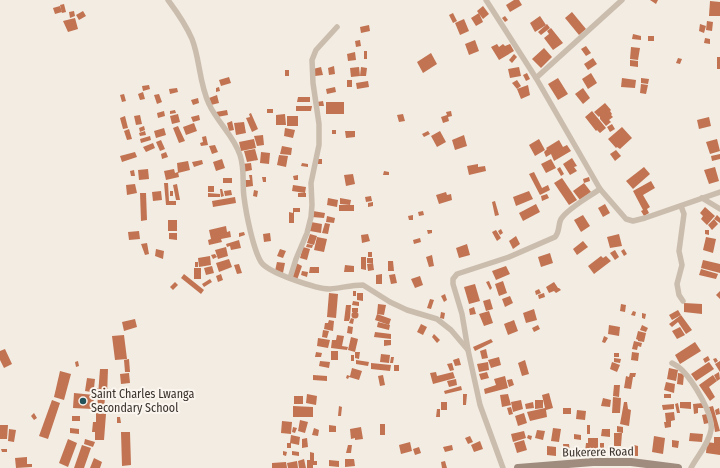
<svg xmlns="http://www.w3.org/2000/svg" width="720" height="468" font-family="'Fira Sans Condensed',sans-serif">
	<rect width="100%" height="100%" fill="#f3ece2"/>
	<g fill="#c17352">
		<polygon points="514,0 519,0 522,5 510,12 506,5"/>
		<polygon points="650,0 658,0 656,4"/>
		<polygon points="710,1 720,2 720,16 709,16"/>
		<polygon points="64,4 66,12 62,13 60,5"/>
		<polygon points="60,6 62,12 55,14 53,8"/>
		<polygon points="483,6 489,14 483,19 477,11"/>
		<polygon points="74,11 75,16 70,18 69,12"/>
		<polygon points="83,11 86,16 79,20 76,15"/>
		<polygon points="572,12 586,29 579,35 565,18"/>
		<polygon points="453,13 457,21 453,23 449,15"/>
		<polygon points="479,13 483,22 476,26 471,18"/>
		<polygon points="505,16 508,20 505,22 502,18"/>
		<polygon points="540,16 546,25 535,32 530,23"/>
		<polygon points="75,18 78,29 68,32 63,21"/>
		<polygon points="464,19 469,31 460,35 455,23"/>
		<polygon points="707,21 713,22 712,31 706,30"/>
		<polygon points="547,24 550,28 541,35 538,32"/>
		<polygon points="700,24 706,26 704,33 699,31"/>
		<polygon points="369,25 370,31 361,33 360,27"/>
		<polygon points="551,28 563,43 553,50 544,38 549,34 547,31"/>
		<polygon points="633,34 641,36 641,40 632,39"/>
		<rect x="648" y="36" width="6" height="5"/>
		<polygon points="705,38 710,39 710,44 704,43"/>
		<polygon points="360,40 361,46 356,47 355,41"/>
		<polygon points="475,40 479,51 469,55 465,44"/>
		<polygon points="497,44 499,47 503,44 505,46 510,44 514,51 499,60 491,47"/>
		<polygon points="586,46 591,53 586,56 581,49"/>
		<polygon points="631,47 640,48 638,60 630,59"/>
		<polygon points="544,48 552,57 541,68 532,59"/>
		<rect x="364" y="51" width="3" height="8"/>
		<polygon points="355,52 356,60 348,61 347,54"/>
		<polygon points="431,53 437,64 423,73 417,62"/>
		<polygon points="514,54 517,57 512,63 509,60"/>
		<rect x="717" y="57" width="3" height="12"/>
		<polygon points="593,58 597,64 588,70 584,64"/>
		<polygon points="678,58 682,59 680,64 676,63"/>
		<polygon points="630,60 638,61 638,67 630,66"/>
		<polygon points="334,66 335,74 329,75 328,68"/>
		<polygon points="321,67 323,75 315,76 313,69"/>
		<polygon points="359,67 360,76 351,77 350,68"/>
		<polygon points="361,67 367,68 366,76 360,76"/>
		<polygon points="519,67 521,76 510,78 508,69"/>
		<rect x="285" y="70" width="4" height="6"/>
		<polygon points="527,73 530,79 526,81 523,75"/>
		<polygon points="591,73 597,83 588,89 582,79"/>
		<polygon points="229,77 231,83 221,86 219,80"/>
		<polygon points="558,78 568,94 558,100 548,84"/>
		<polygon points="622,78 636,80 635,88 621,87"/>
		<polygon points="641,78 649,79 648,84 641,83"/>
		<rect x="347" y="80" width="5" height="7"/>
		<polygon points="517,80 521,86 517,89 512,83"/>
		<polygon points="368,81 369,87 357,89 356,83"/>
		<polygon points="641,84 648,85 646,94 640,93"/>
		<polygon points="149,85 150,89 143,91 142,86"/>
		<polygon points="528,85 530,95 521,99 517,89"/>
		<polygon points="219,87 220,91 216,92 216,88"/>
		<polygon points="335,87 336,92 327,94 326,89"/>
		<polygon points="177,88 178,92 170,94 169,89"/>
		<polygon points="583,88 590,98 583,104 575,94"/>
		<polygon points="143,92 145,99 140,100 138,94"/>
		<polygon points="124,94 126,101 122,102 120,95"/>
		<polygon points="159,94 162,102 157,104 154,95"/>
		<polygon points="217,95 219,103 211,105 209,98"/>
		<polygon points="298,97 310,97 310,102 297,102"/>
		<polygon points="198,98 199,103 193,105 191,100"/>
		<polygon points="323,101 324,106 317,106 317,102"/>
		<rect x="326" y="102" width="18" height="12"/>
		<polygon points="605,103 611,110 610,111 612,114 611,115 613,117 609,120 611,122 606,126 600,119 600,116 599,117 594,112"/>
		<polygon points="296,106 312,106 311,111 296,111"/>
		<rect x="267" y="109" width="6" height="4"/>
		<polygon points="175,110 176,113 170,114 170,111"/>
		<polygon points="227,110 228,115 217,117 216,112"/>
		<polygon points="164,111 165,116 158,118 157,113"/>
		<polygon points="451,111 452,116 448,117 449,121 443,123 441,117 447,115 446,112"/>
		<polygon points="592,111 606,128 600,133 597,130 596,131 585,117"/>
		<polygon points="251,113 258,129 252,132 246,118 250,117 249,114"/>
		<polygon points="178,114 180,122 172,124 170,116"/>
		<polygon points="285,114 286,125 276,125 276,115"/>
		<polygon points="403,114 405,121 399,122 397,115"/>
		<polygon points="140,115 142,124 136,125 134,116"/>
		<polygon points="199,115 200,120 193,122 191,117"/>
		<polygon points="125,116 128,128 123,129 120,118"/>
		<rect x="287" y="116" width="11" height="10"/>
		<polygon points="709,117 711,126 699,129 697,120"/>
		<polygon points="232,121 234,130 229,131 227,123"/>
		<polygon points="244,122 246,133 236,135 234,123"/>
		<polygon points="194,123 197,131 186,135 183,127"/>
		<polygon points="612,124 615,129 610,132 607,127"/>
		<polygon points="144,126 145,130 140,132 139,128"/>
		<polygon points="178,126 185,141 179,143 173,128"/>
		<polygon points="622,127 632,138 620,149 617,147 616,148 608,139"/>
		<polygon points="164,128 166,135 156,138 154,131"/>
		<polygon points="285,128 295,130 293,138 284,136"/>
		<polygon points="129,129 132,139 127,140 124,131"/>
		<rect x="332" y="130" width="4" height="4"/>
		<polygon points="145,131 146,135 140,136 139,133"/>
		<polygon points="345,131 355,131 355,137 346,138"/>
		<polygon points="428,131 430,134 424,137 422,134"/>
		<polygon points="440,131 446,142 437,147 431,136"/>
		<polygon points="263,135 264,145 257,146 254,136"/>
		<polygon points="464,135 467,146 455,150 452,140"/>
		<polygon points="150,136 151,140 141,143 140,139"/>
		<polygon points="206,136 208,145 201,146 200,143 203,142 202,137"/>
		<polygon points="254,139 256,148 241,151 239,142"/>
		<polygon points="539,139 545,150 535,156 529,145"/>
		<polygon points="717,139 720,151 710,154 706,142"/>
		<polygon points="161,140 165,149 160,151 156,142"/>
		<polygon points="559,140 563,147 567,145 571,151 554,161 551,154 546,157 544,152 547,149 546,148"/>
		<polygon points="153,143 155,148 146,152 143,147"/>
		<polygon points="215,145 218,152 212,154 209,146"/>
		<polygon points="282,146 292,148 291,155 280,154"/>
		<polygon points="255,149 258,160 247,162 244,151"/>
		<polygon points="616,150 621,156 615,161 610,154"/>
		<polygon points="135,152 137,157 122,162 120,156"/>
		<polygon points="166,152 168,157 162,159 161,154"/>
		<polygon points="261,152 270,153 269,164 260,163"/>
		<polygon points="720,154 720,159 712,161 711,156"/>
		<polygon points="279,155 288,156 286,167 277,165"/>
		<polygon points="572,158 577,166 574,167 577,171 570,175 563,164"/>
		<polygon points="222,159 225,168 216,171 213,162"/>
		<rect x="318" y="159" width="4" height="5"/>
		<polygon points="551,159 556,168 546,173 541,164"/>
		<polygon points="202,160 203,164 194,167 192,162"/>
		<polygon points="188,161 190,170 178,173 177,163"/>
		<polygon points="251,163 252,170 243,172 242,164"/>
		<polygon points="302,163 308,164 308,167 301,166"/>
		<polygon points="478,164 478,167 485,166 486,171 469,175 467,166"/>
		<polygon points="560,167 564,174 561,176 557,169"/>
		<polygon points="644,167 650,174 633,189 626,181"/>
		<polygon points="715,167 719,181 709,184 704,170"/>
		<polygon points="148,169 149,179 139,180 138,170"/>
		<polygon points="174,169 175,173 178,172 179,177 166,180 164,171"/>
		<polygon points="134,170 135,176 131,176 130,171"/>
		<polygon points="384,171 389,172 389,175 383,175"/>
		<polygon points="534,172 542,188 548,185 550,190 540,195 529,174"/>
		<polygon points="353,174 355,184 346,186 344,175"/>
		<polygon points="249,175 252,175 253,186 246,187 245,180 250,180"/>
		<polygon points="298,175 298,180 294,180 293,176"/>
		<polygon points="262,177 266,177 266,182 263,182"/>
		<polygon points="589,177 590,181 584,183 583,179"/>
		<rect x="223" y="178" width="9" height="5"/>
		<polygon points="562,178 577,200 569,205 554,183"/>
		<polygon points="651,181 655,188 643,195 650,207 647,209 649,213 644,216 641,211 643,210 633,191"/>
		<polygon points="164,183 168,183 169,201 176,201 176,205 166,205"/>
		<polygon points="584,183 591,192 580,200 573,191"/>
		<polygon points="135,184 137,193 127,195 126,185"/>
		<polygon points="177,184 180,200 176,200 173,185"/>
		<polygon points="293,185 306,187 305,193 292,191"/>
		<rect x="208" y="186" width="6" height="6"/>
		<polygon points="220,189 222,189 224,196 221,197"/>
		<polygon points="231,190 232,195 225,196 224,191"/>
		<polygon points="254,190 258,191 257,197 253,196"/>
		<polygon points="161,191 162,200 153,201 152,192"/>
		<rect x="170" y="191" width="3" height="5"/>
		<polygon points="529,191 533,199 516,206 513,197"/>
		<polygon points="446,192 447,195 451,194 452,200 439,204 436,195"/>
		<polygon points="140,193 146,193 147,220 141,221"/>
		<polygon points="208,193 220,194 220,197 208,197"/>
		<rect x="298" y="193" width="8" height="4"/>
		<polygon points="547,194 549,198 542,201 541,196"/>
		<polygon points="371,196 372,201 366,202 365,197"/>
		<polygon points="235,197 236,203 213,207 212,201"/>
		<polygon points="328,198 338,200 337,207 327,205"/>
		<polygon points="340,198 351,200 350,205 340,204"/>
		<polygon points="495,201 499,215 495,216 492,202"/>
		<polygon points="373,202 373,206 368,207 368,203"/>
		<polygon points="536,204 540,212 523,221 519,213"/>
		<polygon points="605,204 610,213 603,217 598,208"/>
		<rect x="339" y="205" width="15" height="6"/>
		<polygon points="705,207 715,216 713,218 712,217 713,218 707,225 701,219 703,216 700,213"/>
		<polygon points="293,208 300,208 300,212 294,212 294,223 289,223 289,212 293,213"/>
		<polygon points="313,211 325,213 324,218 312,217"/>
		<polygon points="423,211 424,215 419,216 418,212"/>
		<polygon points="413,215 413,220 409,220 408,216"/>
		<polygon points="583,215 590,226 581,232 574,220"/>
		<polygon points="717,215 720,218 720,223 714,219"/>
		<polygon points="327,216 335,218 334,223 326,222"/>
		<polygon points="714,219 718,224 712,230 708,225"/>
		<rect x="168" y="220" width="9" height="11"/>
		<polygon points="311,222 322,224 321,233 310,231"/>
		<polygon points="325,223 330,224 328,234 322,233"/>
		<polygon points="226,226 227,232 230,231 231,237 221,239 222,242 209,245 208,240 211,239 209,230"/>
		<polygon points="501,229 503,233 500,235 498,231"/>
		<polygon points="427,230 432,230 432,233 428,234"/>
		<polygon points="496,230 501,238 497,241 492,232"/>
		<polygon points="705,230 709,230 709,235 705,234"/>
		<polygon points="139,231 140,239 129,240 128,232"/>
		<polygon points="244,232 245,235 239,237 239,233"/>
		<polygon points="169,233 177,233 177,240 169,239"/>
		<polygon points="270,233 271,241 264,242 263,234"/>
		<polygon points="310,234 317,236 314,245 307,243"/>
		<polygon points="368,234 370,241 362,243 361,235"/>
		<polygon points="619,234 622,246 610,248 607,237"/>
		<polygon points="516,236 520,244 513,249 509,241"/>
		<polygon points="317,237 327,239 324,252 314,250"/>
		<polygon points="706,237 716,239 713,253 703,250"/>
		<polygon points="420,238 421,242 414,244 413,240"/>
		<polygon points="239,240 241,248 231,250 230,246 227,247 226,244"/>
		<polygon points="583,241 588,247 577,255 573,249"/>
		<polygon points="147,243 149,254 145,255 141,244"/>
		<polygon points="307,244 313,245 312,248 306,247"/>
		<polygon points="467,244 470,255 459,258 456,248"/>
		<polygon points="226,247 228,256 218,259 215,250"/>
		<polygon points="303,247 310,249 307,260 300,258"/>
		<polygon points="156,249 164,251 163,259 155,256"/>
		<polygon points="280,249 286,251 283,258 277,256"/>
		<polygon points="624,249 627,254 624,256 621,251"/>
		<polygon points="615,250 619,257 615,260 610,253"/>
		<rect x="368" y="252" width="4" height="5"/>
		<polygon points="550,253 553,263 541,267 538,257"/>
		<polygon points="215,254 217,257 213,259 211,255"/>
		<polygon points="432,255 434,266 429,267 426,257"/>
		<polygon points="210,256 211,265 199,267 198,258"/>
		<polygon points="601,256 603,258 606,256 611,261 594,274 588,266"/>
		<polygon points="361,257 366,257 366,270 361,269"/>
		<rect x="367" y="258" width="6" height="5"/>
		<polygon points="229,259 232,267 219,272 216,263"/>
		<polygon points="703,260 720,264 720,273 701,268"/>
		<polygon points="388,261 393,261 394,271 388,271"/>
		<rect x="195" y="262" width="3" height="5"/>
		<polygon points="277,262 285,263 283,273 275,271"/>
		<polygon points="296,263 302,266 297,280 291,277"/>
		<polygon points="373,263 374,270 368,271 367,264"/>
		<polygon points="239,264 242,273 237,274 234,265"/>
		<polygon points="345,265 354,266 354,272 344,272"/>
		<polygon points="212,266 214,273 206,275 204,268"/>
		<polygon points="506,266 510,274 496,280 492,271"/>
		<polygon points="310,267 319,267 319,273 309,273"/>
		<rect x="194" y="268" width="7" height="11"/>
		<polygon points="701,269 718,274 716,279 699,275"/>
		<polygon points="302,271 308,272 307,277 301,275"/>
		<polygon points="184,274 204,290 201,294 181,278"/>
		<polygon points="221,274 223,280 218,282 216,276"/>
		<polygon points="382,274 382,284 376,284 376,275"/>
		<polygon points="395,274 397,283 391,284 389,275"/>
		<polygon points="420,276 423,285 415,288 411,279"/>
		<polygon points="210,279 212,282 204,287 202,284"/>
		<polygon points="489,281 492,288 490,290 486,282"/>
		<polygon points="503,281 507,293 499,296 495,284"/>
		<polygon points="175,282 178,285 173,290 170,287"/>
		<polygon points="554,282 558,288 559,288 561,290 556,293 554,291 549,293 546,287"/>
		<polygon points="475,284 480,301 469,304 464,287"/>
		<polygon points="539,289 541,293 536,295 535,291"/>
		<rect x="353" y="291" width="3" height="5"/>
		<polygon points="720,291 720,299 716,295"/>
		<polygon points="329,293 338,294 336,318 327,317"/>
		<polygon points="357,293 363,293 363,301 357,300"/>
		<polygon points="544,293 545,297 539,299 538,295"/>
		<polygon points="445,294 447,300 444,302 441,296"/>
		<polygon points="510,296 513,303 505,307 502,299"/>
		<polygon points="430,299 434,300 431,309 427,308"/>
		<polygon points="490,299 493,309 486,311 483,301"/>
		<polygon points="353,301 359,302 359,306 352,305"/>
		<polygon points="684,303 702,304 702,314 684,312"/>
		<polygon points="378,304 386,305 384,315 377,314"/>
		<polygon points="621,304 626,305 625,312 620,311"/>
		<polygon points="346,305 351,305 350,318 349,317 350,318 349,321 344,321"/>
		<polygon points="474,307 476,314 470,315 469,309"/>
		<rect x="352" y="308" width="6" height="4"/>
		<polygon points="534,309 537,320 526,323 523,313"/>
		<polygon points="678,310 681,315 672,320 669,315"/>
		<polygon points="489,311 493,323 484,326 479,314"/>
		<polygon points="633,311 636,312 635,316 631,315"/>
		<circle cx="355" cy="315" r="3.5"/>
		<polygon points="441,312 445,313 444,319 440,318"/>
		<polygon points="642,313 646,314 645,319 642,318"/>
		<polygon points="377,314 391,319 389,325 375,320"/>
		<polygon points="681,315 692,330 686,334 678,322 672,327 669,324"/>
		<polygon points="351,318 354,319 353,324 349,323"/>
		<polygon points="135,319 137,327 124,331 122,322"/>
		<polygon points="329,320 334,321 333,331 324,329 325,323 328,323"/>
		<polygon points="514,320 518,331 508,335 504,324"/>
		<polygon points="378,322 390,325 389,330 377,327"/>
		<polygon points="421,324 427,327 423,335 417,332"/>
		<polygon points="538,325 540,329 534,332 532,328"/>
		<polygon points="609,325 620,327 619,336 608,334"/>
		<polygon points="642,325 648,328 646,332 640,330"/>
		<polygon points="348,326 353,327 352,334 347,333"/>
		<polygon points="680,327 685,335 677,339 672,331"/>
		<polygon points="323,330 329,331 327,338 322,337"/>
		<polygon points="638,331 646,333 644,342 638,341 638,340 636,339"/>
		<polygon points="375,332 391,334 391,339 374,337"/>
		<polygon points="434,334 440,340 437,343 432,337"/>
		<polygon points="124,335 127,359 115,360 112,336"/>
		<polygon points="337,335 344,336 342,346 348,347 347,350 331,348 332,340 336,340"/>
		<polygon points="604,336 608,338 605,343 602,342"/>
		<polygon points="351,337 358,339 355,352 348,350"/>
		<polygon points="318,338 330,340 328,348 317,346"/>
		<polygon points="491,339 493,342 475,351 473,347"/>
		<polygon points="384,340 391,340 391,345 384,346"/>
		<polygon points="634,341 642,343 641,347 638,346 637,350 632,349"/>
		<polygon points="695,342 701,351 680,364 675,355"/>
		<polygon points="5,349 12,364 4,368 0,360 0,351"/>
		<polygon points="486,349 488,358 482,359 480,351"/>
		<rect x="331" y="351" width="7" height="9"/>
		<polygon points="316,352 322,353 321,357 315,357"/>
		<polygon points="355,352 360,352 359,359 355,358"/>
		<polygon points="632,352 639,353 638,361 631,360"/>
		<rect x="614" y="353" width="5" height="4"/>
		<polygon points="381,354 390,355 389,363 380,362"/>
		<rect x="351" y="355" width="3" height="6"/>
		<polygon points="708,356 710,360 705,363 703,359"/>
		<polygon points="391,357 394,357 393,363 390,363"/>
		<polygon points="499,357 501,365 491,368 488,360"/>
		<polygon points="459,358 461,365 455,366 453,360"/>
		<polygon points="614,358 621,359 620,363 614,362"/>
		<polygon points="716,358 718,361 715,363 713,359"/>
		<polygon points="129,359 130,372 125,372 124,360"/>
		<polygon points="356,360 369,362 368,366 356,364"/>
		<polygon points="525,360 529,374 522,376 518,363"/>
		<polygon points="78,361 79,366 76,367 75,362"/>
		<polygon points="320,361 330,362 329,368 319,366"/>
		<polygon points="720,361 720,372 715,364"/>
		<polygon points="488,362 489,370 479,372 477,364"/>
		<polygon points="612,362 620,365 617,372 610,369"/>
		<polygon points="709,362 714,369 696,381 691,374"/>
		<polygon points="371,363 391,365 390,371 371,369"/>
		<polygon points="452,363 454,370 450,371 447,364"/>
		<rect x="394" y="365" width="5" height="6"/>
		<polygon points="352,368 362,371 359,380 349,377 348,379 346,378 347,375 350,376"/>
		<polygon points="669,368 678,370 676,381 667,379"/>
		<polygon points="100,369 108,369 107,396 98,395"/>
		<polygon points="60,371 71,374 64,400 54,397"/>
		<polygon points="436,372 437,376 453,372 455,378 433,384 430,373"/>
		<polygon points="487,372 489,378 481,380 479,374"/>
		<polygon points="719,372 720,379 717,381 714,375"/>
		<polygon points="129,373 130,383 121,384 120,374"/>
		<polygon points="630,373 636,373 635,377 633,377 631,389 624,388 626,376 629,377"/>
		<polygon points="678,373 684,374 683,385 677,384"/>
		<polygon points="313,375 327,376 327,381 313,380"/>
		<polygon points="383,375 385,385 380,386 378,376"/>
		<polygon points="713,375 717,381 709,387 715,397 710,401 699,385"/>
		<polygon points="505,376 508,388 485,394 484,389 496,385 494,379"/>
		<polygon points="87,378 95,379 94,388 98,388 97,393 85,391"/>
		<polygon points="456,379 457,385 449,387 447,381"/>
		<polygon points="512,379 514,385 509,387 507,380"/>
		<polygon points="666,382 675,384 674,393 664,390"/>
		<polygon points="614,385 620,385 619,397 613,396"/>
		<polygon points="461,386 462,390 445,394 444,391"/>
		<polygon points="74,393 94,395 93,409 73,408"/>
		<polygon points="549,393 553,408 546,410 547,417 530,421 527,412 545,408 542,395"/>
		<polygon points="307,394 317,396 316,405 306,403"/>
		<polygon points="463,394 467,394 466,405 463,405"/>
		<polygon points="508,394 511,405 502,407 500,395"/>
		<rect x="664" y="394" width="7" height="4"/>
		<polygon points="98,396 105,397 104,410 97,409"/>
		<rect x="294" y="396" width="9" height="8"/>
		<polygon points="613,397 621,398 620,413 612,413"/>
		<polygon points="603,398 611,400 610,407 601,406"/>
		<polygon points="52,400 60,403 48,439 39,436"/>
		<polygon points="521,400 523,409 513,412 511,402"/>
		<polygon points="535,400 543,400 543,408 535,409"/>
		<rect x="441" y="402" width="6" height="8"/>
		<polygon points="533,402 534,408 526,409 525,404"/>
		<polygon points="624,402 627,402 628,409 631,410 629,426 620,424"/>
		<polygon points="680,402 691,402 691,409 680,408"/>
		<polygon points="678,403 680,413 677,413 675,404"/>
		<polygon points="703,403 704,408 698,408 698,413 694,414 693,404"/>
		<polygon points="674,404 674,409 663,410 662,405"/>
		<polygon points="293,406 313,407 313,417 293,417"/>
		<polygon points="339,406 342,407 341,416 338,416"/>
		<polygon points="713,406 720,431 715,432 714,425 709,407"/>
		<polygon points="122,407 122,412 118,413 117,408"/>
		<polygon points="511,407 513,414 509,415 507,408"/>
		<rect x="563" y="408" width="8" height="6"/>
		<polygon points="719,408 720,414 716,415 715,410"/>
		<polygon points="437,409 440,409 440,417 436,417"/>
		<polygon points="577,410 586,411 585,420 576,419"/>
		<polygon points="674,412 675,420 671,421 671,427 665,428 664,422 666,422 665,413"/>
		<polygon points="34,413 37,418 34,420 31,416"/>
		<polygon points="96,413 106,414 104,440 95,440 95,432 92,432 93,422 96,422"/>
		<polygon points="524,413 527,423 518,426 515,416"/>
		<polygon points="707,414 709,423 704,424 702,415"/>
		<rect x="72" y="416" width="8" height="5"/>
		<polygon points="117,417 120,417 121,423 117,423"/>
		<polygon points="300,420 308,422 305,433 298,431"/>
		<polygon points="282,421 292,422 291,434 281,433"/>
		<rect x="380" y="424" width="5" height="11"/>
		<polygon points="0,425 8,425 7,439 0,439"/>
		<polygon points="329,425 336,426 336,432 329,432"/>
		<rect x="587" y="425" width="3" height="9"/>
		<polygon points="617,426 623,427 623,433 617,432"/>
		<polygon points="293,427 297,428 295,433 292,432"/>
		<polygon points="361,427 363,439 355,440 355,438 351,439 350,429"/>
		<polygon points="70,428 79,429 79,434 70,433"/>
		<polygon points="314,428 319,430 318,436 312,435"/>
		<polygon points="553,428 561,429 559,442 551,441"/>
		<polygon points="9,429 16,430 14,442 8,441"/>
		<polygon points="602,429 610,429 610,437 601,436"/>
		<polygon points="537,430 545,431 543,440 535,438"/>
		<polygon points="524,431 526,438 513,442 511,434"/>
		<polygon points="121,432 130,432 131,465 122,466"/>
		<polygon points="614,433 622,433 621,446 614,446"/>
		<polygon points="690,433 703,434 702,442 689,441"/>
		<polygon points="574,434 581,435 581,440 574,439"/>
		<polygon points="291,435 300,437 299,445 290,443"/>
		<polygon points="528,435 532,436 531,440 527,438"/>
		<polygon points="470,436 473,442 468,444 465,438"/>
		<polygon points="654,436 665,438 663,454 652,452"/>
		<polygon points="714,437 720,437 720,455 706,453 707,442 714,443"/>
		<polygon points="307,438 308,447 302,448 302,439"/>
		<polygon points="588,438 598,438 598,452 585,452 586,443 588,443"/>
		<polygon points="68,439 77,443 68,467 59,463"/>
		<polygon points="85,439 95,442 93,447 84,444"/>
		<polygon points="524,440 527,450 517,453 514,443"/>
		<polygon points="672,440 679,441 678,448 672,447"/>
		<polygon points="480,441 483,449 474,452 471,445"/>
		<polygon points="410,442 412,451 401,454 399,445"/>
		<rect x="287" y="443" width="4" height="5"/>
		<rect x="600" y="443" width="4" height="10"/>
		<polygon points="563,444 569,444 570,453 564,454"/>
		<polygon points="82,445 91,448 84,468 74,468"/>
		<polygon points="348,445 352,445 351,453 346,453"/>
		<polygon points="452,445 453,450 445,452 443,447"/>
		<polygon points="634,445 638,446 638,456 634,456"/>
		<polygon points="547,446 556,447 556,456 547,455"/>
		<polygon points="419,447 421,453 415,455 413,449"/>
		<polygon points="1,449 7,449 7,452 2,452"/>
		<polygon points="283,451 287,452 286,456 283,455"/>
		<polygon points="292,451 299,452 299,456 292,455"/>
		<polygon points="310,452 314,453 314,461 317,461 317,465 313,465 313,468 307,468 307,460 310,460"/>
		<polygon points="27,457 27,464 32,464 32,467 16,468 15,458"/>
		<polygon points="94,458 102,462 100,468 90,468"/>
		<polygon points="304,459 306,468 299,468 298,461"/>
		<polygon points="345,459 354,459 355,466 345,467"/>
		<polygon points="329,460 339,461 339,467 329,466"/>
		<polygon points="297,461 298,468 288,468 287,463"/>
		<polygon points="445,461 447,468 442,468 441,462"/>
		<polygon points="286,462 287,468 272,468 272,463"/>
	</g>
	<g fill="none" stroke-linecap="round" stroke-linejoin="round">
		<g stroke="#cbbdad" stroke-width="5.5">
			<path d="M168 0C177 12 186 25 192 39 200 59 199 83 209 104 217 122 234 136 240 155 245 170 242 183 244 197 246 213 253 249 261 262 268 273 317 289 330 289 341 288 352 285 363 285L390 302 407 310 437 319 451 330 468 350"/>
			<polyline points="486,0 536,78 600,189 626,219 633,221 645,218 720,192"/>
			<polyline points="536,78 622,0"/>
			<polyline points="702,198 720,209"/>
			<polyline points="681,206 684,214 679,251 682,265 677,284 679,295 683,301"/>
			<polyline points="290,278 296,259 307,233 311,217 312,205 311,183 319,145 319,124 313,83 312,60 316,50 337,27"/>
			<path d="M672 363C676 365 679 367 682 370 693 381 714 415 711 430 709 444 697 456 691 468"/>
			<path d="M503 468 480 405 468 350 462 314 453 284V279L457 274 509 257 555 237C560 232 558 224 561 219 568 208 589 197 600 189"/>
		</g>
		<polyline stroke="#9f8c7f" stroke-width="8" points="518,468 593,462 631,462 678,468"/>
	</g>
	<circle fill="#22535a" stroke="#faf5ee" stroke-width="1.5" cx="83" cy="401" r="4"/>
	<g text-anchor="middle" dominant-baseline="central" stroke-width="4" stroke-linejoin="round" paint-order="stroke">
		<g font-size="12" fill="#3a312c" stroke="#faf5ee" text-anchor="start">
			<text x="91" y="394">Saint Charles Lwanga<tspan x="91" dy="14">Secondary School</tspan></text>
		</g>
		<g font-size="12" fill="#3a312c" stroke="#faf5ee">
			<text transform="translate(598 452) rotate(-1)">Bukerere Road</text>
		</g>
	</g>
</svg>
